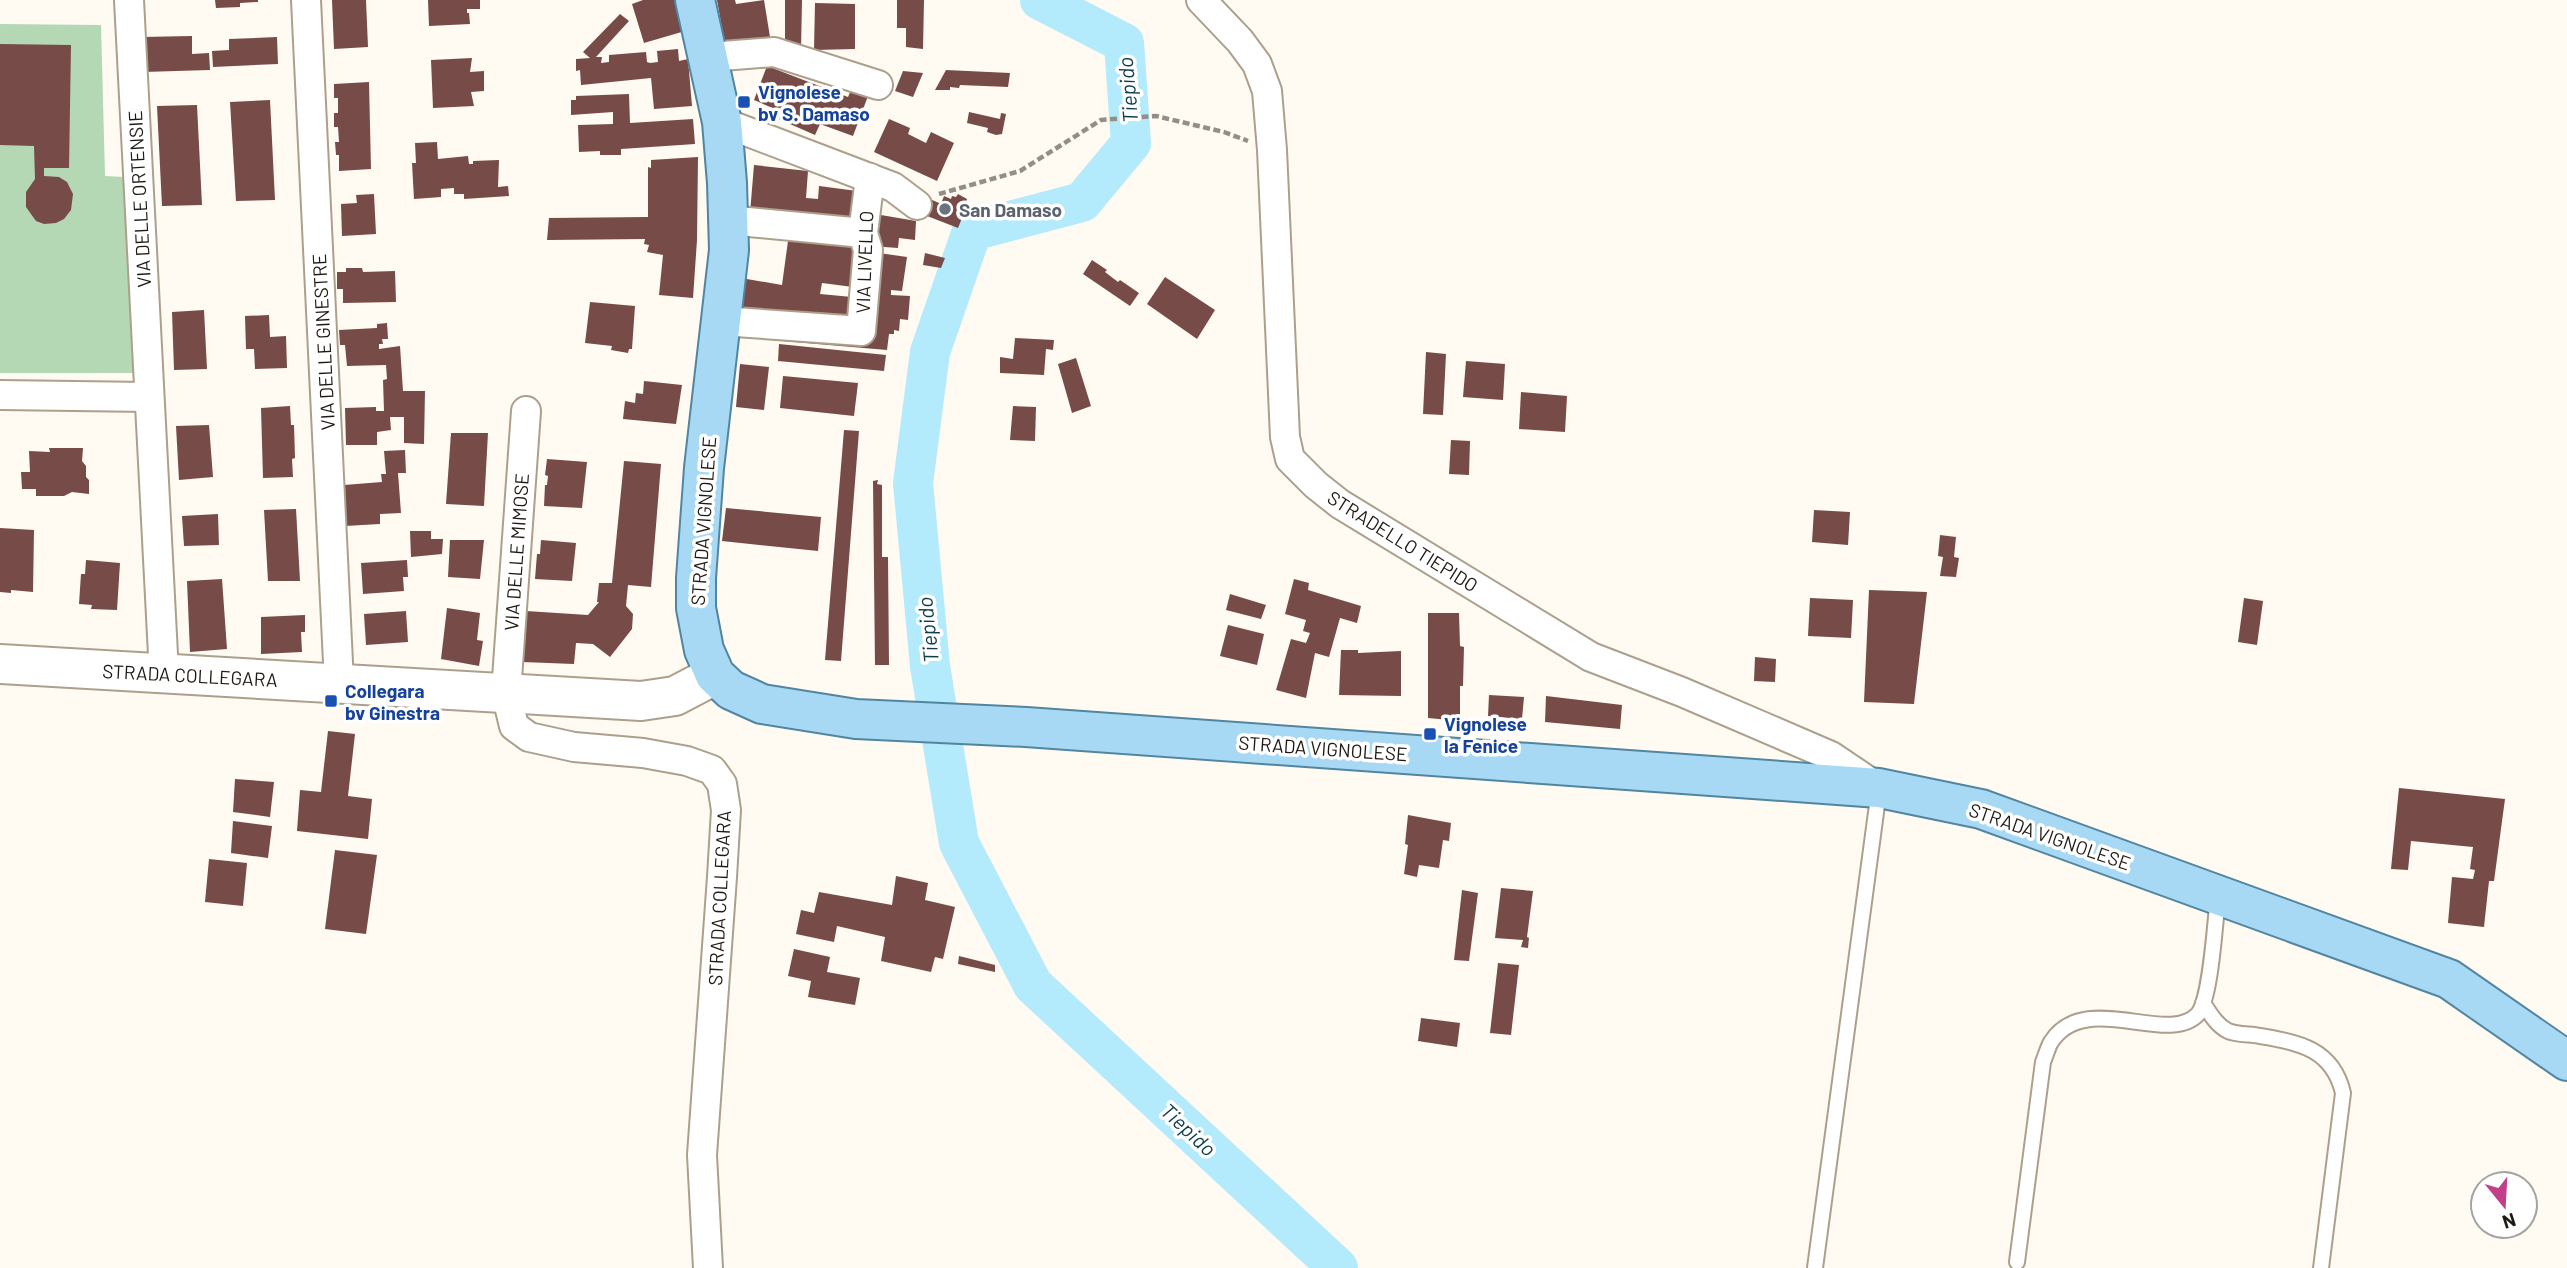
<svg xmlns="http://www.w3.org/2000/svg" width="2567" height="1268" font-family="Barlow,sans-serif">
	<rect width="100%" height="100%" fill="#fffaf2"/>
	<polygon fill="#b4d7b4" points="0,24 101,25 105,176 124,177 133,373 0,373"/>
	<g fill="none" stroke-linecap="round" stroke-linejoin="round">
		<polyline stroke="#b3eafc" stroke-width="40" points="1040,0 1124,43 1131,143 1082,202 972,231 930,352 913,483 930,666 959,843 1033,985 1338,1268"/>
	</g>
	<g fill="#774b47">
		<polygon points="215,0 258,0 258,2 240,3 240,7 216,8"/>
		<polygon points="332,0 366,0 368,47 334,49"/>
		<polygon points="428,0 480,0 480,9 467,9 467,13 469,13 470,24 429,26"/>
		<polygon points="643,0 676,0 685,31 644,43 632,4"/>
		<polygon points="717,0 735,0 736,4 764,0 770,37 725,45"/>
		<polygon points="785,0 802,0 801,50 785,46"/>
		<polygon points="897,0 924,0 923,49 906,47 906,28 897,28"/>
		<polygon points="815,3 855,4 855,49 814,50"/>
		<polygon points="620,14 629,21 596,57 602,57 601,63 609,62 609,55 646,52 647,62 650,63 658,62 657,51 678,49 679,61 688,59 692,106 654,109 651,78 581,85 580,70 576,71 576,59 590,58 583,52"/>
		<polygon points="192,36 192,54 209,53 210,70 143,72 142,37"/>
		<polygon points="277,37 278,64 213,67 212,51 229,50 229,39"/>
		<polygon points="0,44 71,45 69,168 44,168 44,176 59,177 67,182 73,194 71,210 64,219 56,223 44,224 36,221 26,207 26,192 35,179 34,146 0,145"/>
		<polygon points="472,58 470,72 484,71 484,91 471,92 474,106 433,108 431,60"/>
		<polygon points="767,66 848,97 851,90 868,96 853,136 820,124 815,135 774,117 777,110 754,100"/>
		<polygon points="946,70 1010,73 1008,87 960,85 959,88 950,87 950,90 935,90"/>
		<polygon points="903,71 923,73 913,97 895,91"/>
		<polygon points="369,82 371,169 339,171 339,155 336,155 335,142 339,142 338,127 334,127 334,113 338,113 338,98 334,98 334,84"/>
		<polygon points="629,94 630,123 693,119 695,144 621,149 621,155 600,155 600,151 579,152 578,125 613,124 613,112 571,115 571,100 576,100 576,96"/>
		<polygon points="270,100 275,200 236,201 230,102"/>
		<polygon points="197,105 202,205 162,206 157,106"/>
		<polygon points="969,112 1000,119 1001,113 1006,114 1002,134 996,135 987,132 988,128 967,123"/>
		<polygon points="889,119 910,128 908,134 926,143 931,132 954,143 937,181 874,152"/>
		<polygon points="437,142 438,159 468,156 469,164 473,164 473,161 499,160 498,187 508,186 509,196 464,199 464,194 454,194 454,188 441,189 441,197 414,199 412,163 416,163 415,143"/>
		<polygon points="698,157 697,240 693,298 659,295 663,255 647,252 649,245 644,244 645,239 547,240 549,218 648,217 648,167 651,168 651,160"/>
		<polygon points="754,165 808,171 806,198 818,199 819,186 857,191 854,222 750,213"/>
		<polygon points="374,194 376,234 342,236 341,204 357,203 356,195"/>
		<polygon points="958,194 967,199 966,203 968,203 958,228 922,214 928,198 941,204 944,196 951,199 952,196 956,197"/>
		<polygon points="875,214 916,221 915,240 899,238 898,248 871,246"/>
		<polygon points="788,241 856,247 853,287 822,283 820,294 852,297 850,324 738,314 741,278 782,285"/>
		<polygon points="879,253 907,257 902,291 891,290 891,295 910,296 908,320 900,319 899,331 894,330 894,334 889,334 887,350 736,337 737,328 863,339"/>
		<polygon points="925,253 945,258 941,268 923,265"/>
		<polygon points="1092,260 1107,270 1105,272 1118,282 1120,280 1139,293 1130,306 1083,274"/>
		<polygon points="346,268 362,268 363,272 395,271 396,302 343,303 343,289 337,289 337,272 346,272"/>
		<polygon points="1165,277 1215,310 1197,339 1147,304"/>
		<polygon points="590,302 635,306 632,349 629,349 628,353 611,350 612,346 585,343"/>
		<polygon points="204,310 207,369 174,370 172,312"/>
		<polygon points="269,315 270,337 286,336 287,368 255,369 254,349 246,349 245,316"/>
		<polygon points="387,323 388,339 382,339 383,344 379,344 379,349 400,346 403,391 425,391 424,444 404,443 404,417 390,417 391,430 377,432 377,445 346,445 345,408 376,407 376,411 384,411 383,380 387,379 386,365 347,366 345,345 340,345 339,330 377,328 377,324"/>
		<polygon points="1015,338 1054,340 1053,350 1046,349 1044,375 1000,373 1000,357 1013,359"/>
		<polygon points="779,344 886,355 884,371 778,361"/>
		<polygon points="1426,352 1446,354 1443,415 1423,414"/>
		<polygon points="1076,358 1091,406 1072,413 1058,364"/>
		<polygon points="1466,361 1505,364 1503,400 1463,397"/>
		<polygon points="740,364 769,367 764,410 736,407"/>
		<polygon points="783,376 858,383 854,416 780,408"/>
		<polygon points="644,381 682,385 676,424 623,419 625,401 635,403 636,393 643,394"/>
		<polygon points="1521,392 1567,396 1565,432 1519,429"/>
		<polygon points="290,406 291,425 294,425 295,458 292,459 293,477 263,478 261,408"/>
		<polygon points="1013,406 1036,407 1035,441 1010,440"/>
		<polygon points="209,425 213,477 179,480 176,426"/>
		<polygon points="844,430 859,431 841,661 825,660"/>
		<polygon points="451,433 488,433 484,506 446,504"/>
		<polygon points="1451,440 1470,441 1469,475 1449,474"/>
		<polygon points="49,448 83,448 82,461 86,466 86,477 89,480 89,494 72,492 64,496 36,496 36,489 22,489 21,472 30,472 29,451 50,452"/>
		<polygon points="405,450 406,473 398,473 401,513 380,514 380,524 345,526 344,485 382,482 381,474 386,474 384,451"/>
		<polygon points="547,459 587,462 582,508 544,506 545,485 547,485 548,476 545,475"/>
		<polygon points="624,461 661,464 651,587 628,585 626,606 633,614 632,629 610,657 593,644 576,643 574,664 522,662 526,611 588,615 599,602 597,602 599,583 612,583"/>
		<polygon points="878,480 877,484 882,485 882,557 888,557 889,665 875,665 873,481"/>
		<polygon points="726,508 821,517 818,551 722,541"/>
		<polygon points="296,509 300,581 268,581 264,510"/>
		<polygon points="1814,510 1850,512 1848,545 1812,542"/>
		<polygon points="218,514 219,545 184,546 182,516"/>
		<polygon points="0,528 34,530 33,592 11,590 11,593 0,592"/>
		<polygon points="410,531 431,531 431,539 443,539 442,554 411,557"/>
		<polygon points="1940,535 1956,537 1954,557 1959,558 1956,577 1940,576 1943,557 1938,556"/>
		<polygon points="450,540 484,540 480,579 448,577"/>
		<polygon points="541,540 576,543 572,581 535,579 537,554 540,554"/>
		<polygon points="86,560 120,563 117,610 91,609 92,605 79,604 81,574 85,574"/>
		<polygon points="407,560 408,577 403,577 404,591 363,594 361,563"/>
		<polygon points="222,579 227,649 190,652 187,581"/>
		<polygon points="1294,579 1309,583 1308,590 1361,606 1357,623 1340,618 1329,657 1315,653 1306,698 1276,690 1291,639 1306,643 1310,633 1303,631 1306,620 1285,614"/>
		<polygon points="1869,590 1927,592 1914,704 1864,702"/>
		<polygon points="1230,594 1266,605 1261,619 1226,610"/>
		<polygon points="1810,598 1853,600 1851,638 1808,636"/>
		<polygon points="2244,598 2263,601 2257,645 2238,642"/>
		<polygon points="447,608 480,613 477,640 483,641 479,666 441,659"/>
		<polygon points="406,611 408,642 366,645 364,614"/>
		<polygon points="1428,613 1459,613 1460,646 1464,647 1463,686 1460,686 1460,721 1428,718"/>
		<polygon points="305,615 305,632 301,632 302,652 261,654 261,617"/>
		<polygon points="1228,625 1264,634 1257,665 1220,656"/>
		<polygon points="1341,650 1358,650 1358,653 1401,651 1401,696 1339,695"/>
		<polygon points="1755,657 1776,659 1775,682 1754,681"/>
		<polygon points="1489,695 1524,697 1522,719 1488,716"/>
		<polygon points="1546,696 1622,705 1620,729 1545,722"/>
		<polygon points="328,731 355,734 348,796 372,799 368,839 297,831 300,790 321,792"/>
		<polygon points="235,779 274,782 270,817 233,812"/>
		<polygon points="2399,788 2505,799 2494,881 2489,881 2484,927 2448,923 2452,877 2473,879 2475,870 2470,869 2473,847 2411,841 2408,870 2391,869"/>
		<polygon points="1408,815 1451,823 1449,841 1443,840 1439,868 1419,865 1417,877 1404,874 1408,845 1405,844"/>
		<polygon points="233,821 272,826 268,858 231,853"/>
		<polygon points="335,850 377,855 366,934 325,929"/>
		<polygon points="209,859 247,863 243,906 205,902"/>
		<polygon points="896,876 928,883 925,900 955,907 943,959 935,957 931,972 881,961 885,937 837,926 834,942 796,934 801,910 814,913 819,892 892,905"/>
		<polygon points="1501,888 1533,891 1527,937 1529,938 1528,948 1521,947 1523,940 1495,938"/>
		<polygon points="1462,890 1478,893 1469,961 1454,960"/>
		<polygon points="794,949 830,957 827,972 860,978 855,1005 808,997 811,981 788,976"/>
		<polygon points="959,956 995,965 995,972 958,964"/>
		<polygon points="1498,963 1519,965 1511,1035 1490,1033"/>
		<polygon points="1421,1018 1460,1023 1457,1047 1418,1041"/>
	</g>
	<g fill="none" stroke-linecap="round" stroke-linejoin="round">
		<defs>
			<g id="lane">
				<path d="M2203 1003C2210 1013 2216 1025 2228 1031 2237 1035 2251 1034 2260 1036 2300 1042 2333 1050 2343 1093L2321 1268"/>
				<path d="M2017 1262 2043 1062C2046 1055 2048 1047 2051 1042 2085 989 2168 1047 2198 1014 2211 998 2215 921 2218 897"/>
				<polyline points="1815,1268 1879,790"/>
			</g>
			<g id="street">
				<polyline points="129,0 164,674"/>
				<polyline points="306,0 339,683"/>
				<polyline points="1201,0 1240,41 1257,64 1267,91 1272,150 1285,437 1290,459 1316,485 1340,504 1591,657 1682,692 1831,756 1877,787"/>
				<polyline points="709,57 774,52 878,85"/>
				<polyline points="722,122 893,187 917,205"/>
				<polyline points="728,220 863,233"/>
				<polyline points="721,321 861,331 868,250 863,233 870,178"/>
				<polyline points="0,395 149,397"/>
				<polyline points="526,411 506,693 514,726 529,737 574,747 643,753 687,761 712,770 722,784 726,810 722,877 702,1155 708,1268"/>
			</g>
			<polyline id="secondary" points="0,664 641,701 675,696 715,675"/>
			<polyline id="primary" points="695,0 722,122 727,183 729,250 704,468 696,578 696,608 704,650 715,675 731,690 762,704 856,719 1026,727 1879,788 1981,809 2449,979 2567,1061"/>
		</defs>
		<use href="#lane" stroke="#aca08d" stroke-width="18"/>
		<use href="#street" stroke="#aca08d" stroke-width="32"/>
		<use href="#secondary" stroke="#aca08d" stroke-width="42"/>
		<use href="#primary" stroke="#5185a0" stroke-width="42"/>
		<polyline stroke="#938e86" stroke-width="4.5" stroke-dasharray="7 3.5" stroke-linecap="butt" points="939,194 1020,171 1101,120 1156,116 1224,132 1248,141"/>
		<use href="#lane" stroke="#fff" stroke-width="14"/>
		<use href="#street" stroke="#fff" stroke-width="28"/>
		<use href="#secondary" stroke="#fff" stroke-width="38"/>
		<use href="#primary" stroke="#a7d9f4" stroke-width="38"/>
	</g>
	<g fill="#1a4fb4" stroke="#fff" stroke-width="2.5">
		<rect x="737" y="95" width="14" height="14" rx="3.5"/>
		<rect x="324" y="694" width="14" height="14" rx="3.5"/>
		<rect x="1423" y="727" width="14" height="14" rx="3.5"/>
	</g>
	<circle fill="#6b7280" stroke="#fff" stroke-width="2.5" cx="945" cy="209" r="7"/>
	<g text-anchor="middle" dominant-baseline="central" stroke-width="7" stroke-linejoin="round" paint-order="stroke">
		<g font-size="19" font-weight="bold" fill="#164399" stroke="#fff" text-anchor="start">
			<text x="758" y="91">Vignolese<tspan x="758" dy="22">bv S. Damaso</tspan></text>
			<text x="345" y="690">Collegara<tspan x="345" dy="22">bv Ginestra</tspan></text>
			<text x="1444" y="723">Vignolese<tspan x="1444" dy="22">la Fenice</tspan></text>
		</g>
		<g font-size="19" fill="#1e1912" stroke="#fff">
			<text transform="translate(139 199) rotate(-93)">VIA DELLE ORTENSIE</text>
			<text transform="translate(864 262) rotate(-88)">VIA LIVELLO</text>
			<text transform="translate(323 342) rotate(-93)">VIA DELLE GINESTRE</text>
			<text transform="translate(703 521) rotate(-86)">STRADA VIGNOLESE</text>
			<text transform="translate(1403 541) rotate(32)">STRADELLO TIEPIDO</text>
			<text transform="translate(516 552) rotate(-86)">VIA DELLE MIMOSE</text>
			<text transform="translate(190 675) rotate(3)">STRADA COLLEGARA</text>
			<text transform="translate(1323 748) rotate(4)">STRADA VIGNOLESE</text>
			<text transform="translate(2050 836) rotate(19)">STRADA VIGNOLESE</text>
			<text transform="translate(719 898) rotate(-87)">STRADA COLLEGARA</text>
		</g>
		<g font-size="19" font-weight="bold" fill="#5b616d" stroke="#fff" text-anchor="start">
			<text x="959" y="209">San Damaso</text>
		</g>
		<g font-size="21" font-style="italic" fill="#0d3e4b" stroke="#fff">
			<text transform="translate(1127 90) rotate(-95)">Tiepido</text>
			<text transform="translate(927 630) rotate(-96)">Tiepido</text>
			<text transform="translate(1189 1129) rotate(43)">Tiepido</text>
		</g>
	</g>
	<g transform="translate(2504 1205) rotate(162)"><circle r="33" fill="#ffffff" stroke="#a5a3a0" stroke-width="2"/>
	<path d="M0-5L12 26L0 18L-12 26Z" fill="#c24089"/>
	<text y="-10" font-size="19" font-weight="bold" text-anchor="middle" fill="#1e1912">N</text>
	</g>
</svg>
